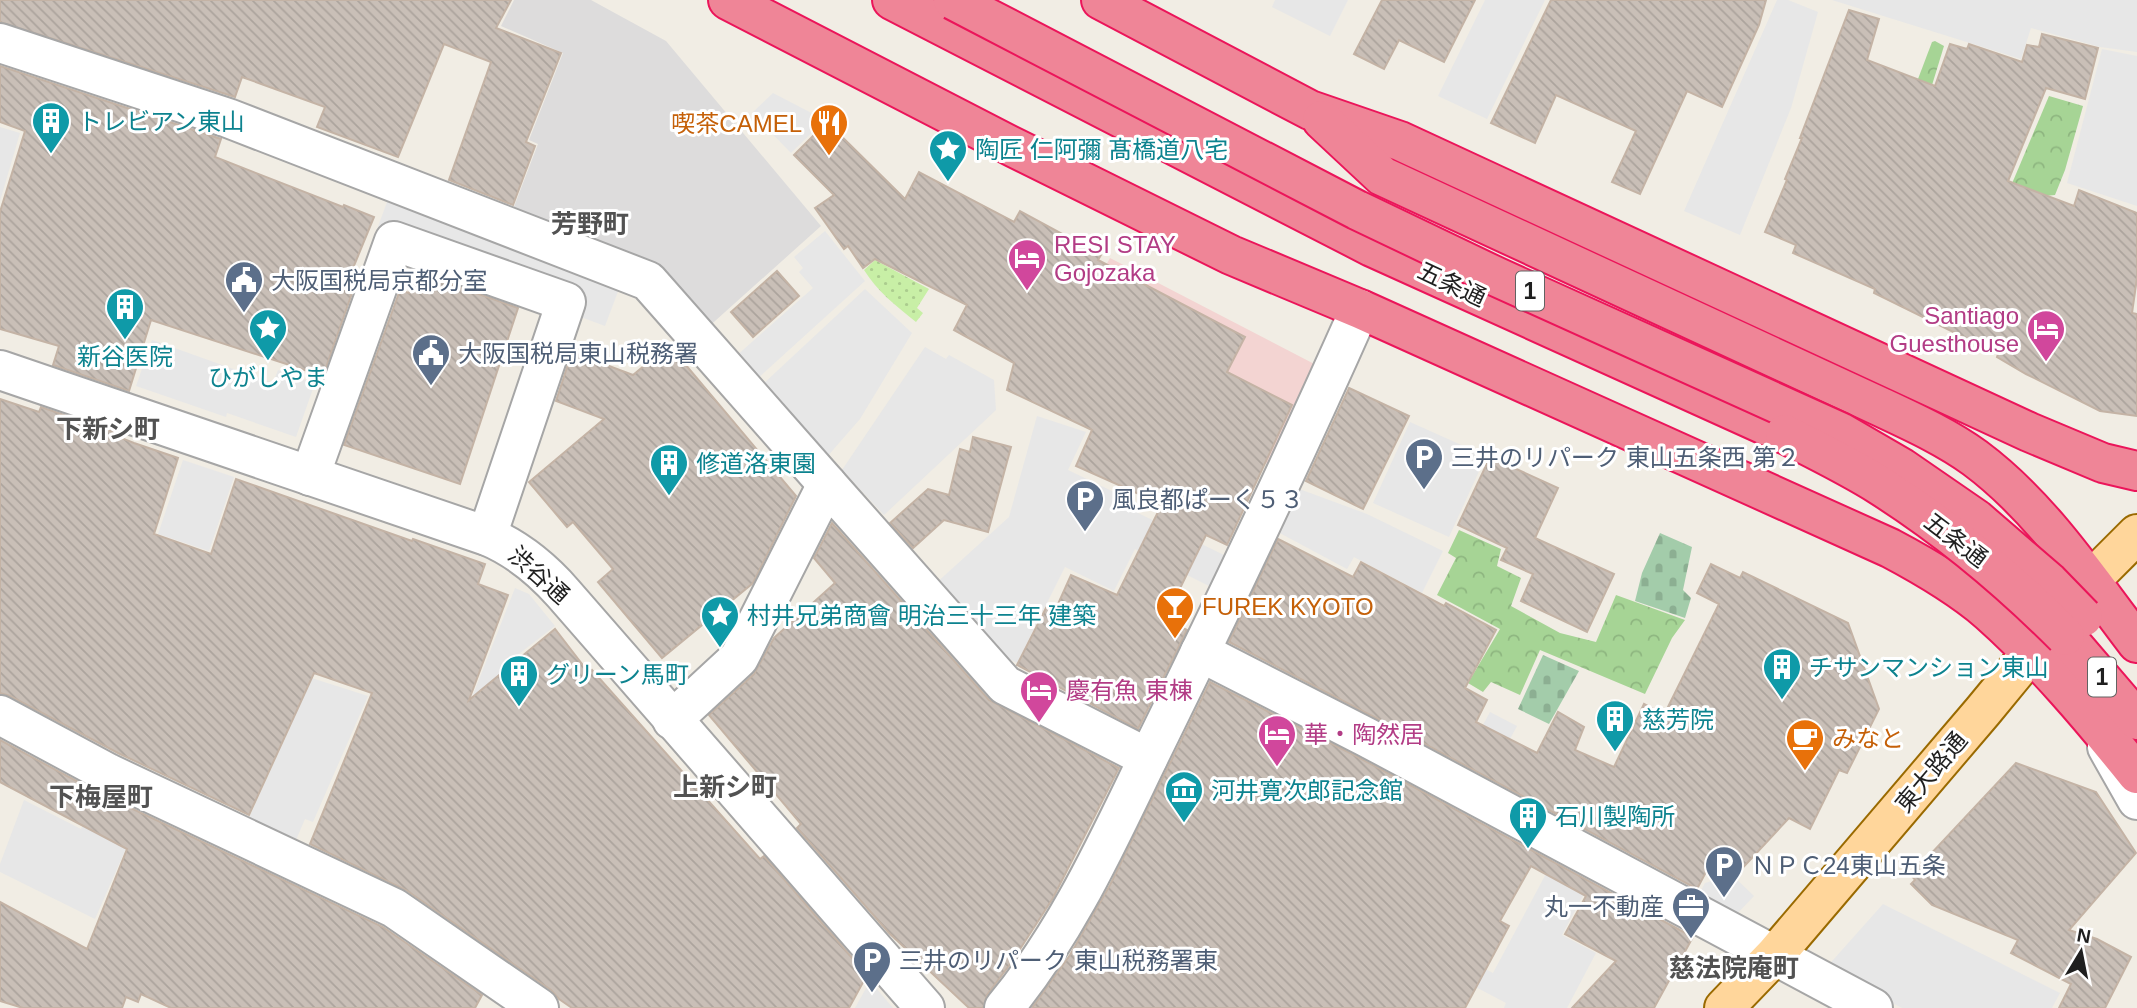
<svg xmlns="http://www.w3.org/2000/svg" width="2137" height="1008" font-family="Arial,'Noto Sans JP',sans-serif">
	<defs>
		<pattern id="forest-crowns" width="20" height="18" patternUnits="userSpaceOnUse" patternTransform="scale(1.75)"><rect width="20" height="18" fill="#a6d495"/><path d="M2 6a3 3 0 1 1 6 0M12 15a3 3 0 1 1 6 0" fill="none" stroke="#8eb680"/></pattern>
		<pattern id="cemetery-stones" width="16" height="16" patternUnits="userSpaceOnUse" patternTransform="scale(1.75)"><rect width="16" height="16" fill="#a3ccaa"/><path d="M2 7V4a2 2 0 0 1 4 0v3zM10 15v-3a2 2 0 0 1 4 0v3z" fill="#8caf92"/></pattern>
		<pattern id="garden-dots" width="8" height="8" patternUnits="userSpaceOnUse" patternTransform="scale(1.75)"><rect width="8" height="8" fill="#c8efa6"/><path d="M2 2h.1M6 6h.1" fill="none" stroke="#abcc8e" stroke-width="1.8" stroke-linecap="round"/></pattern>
		<pattern id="building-back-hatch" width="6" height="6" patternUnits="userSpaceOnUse" patternTransform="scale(1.75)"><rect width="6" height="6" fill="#c9bfb7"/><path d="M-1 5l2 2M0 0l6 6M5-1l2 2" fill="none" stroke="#aca49d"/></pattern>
	</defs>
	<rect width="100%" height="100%" fill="#f1ede4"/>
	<polygon fill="#dddcdc" points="514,0 591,0 666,41 821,226 705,330 512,212 538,144 529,140 563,53 501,26"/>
	<polygon fill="#f3d4d2" points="1110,258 1322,368 1272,466 1228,444 1044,377"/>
	<g fill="url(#forest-crowns)">
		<polygon points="1935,41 1944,46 1925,108 1904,116 1932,42"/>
		<polygon points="2049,96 2083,106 2065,170 2055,195 2005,200"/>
		<polygon points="1459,530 1501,549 1497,566 1521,578 1511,606 1560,633 1596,642 1616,595 1685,620 1672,638 1645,694 1540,650 1520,695 1491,682 1483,692 1468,683 1500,629 1437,595 1456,558 1448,553"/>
	</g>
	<g fill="url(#cemetery-stones)">
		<polygon points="1660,533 1692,547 1683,590 1691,598 1685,618 1635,601 1642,573"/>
		<polygon points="1543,655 1579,671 1549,724 1518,709"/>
	</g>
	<path fill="url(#garden-dots)" d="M875 260 929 289 917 308 923 313 916 322C896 306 877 291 864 270Z"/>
	<g fill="#e7e7e7">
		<polygon points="1275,0 1348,0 1330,36 1272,7"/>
		<polygon points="1485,0 1545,0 1487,119 1438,96"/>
		<polygon points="1777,0 1788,0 1818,12 1791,108 1740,235 1684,211"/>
		<polygon points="1832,0 2137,0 2137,52 2100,47 2031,28 2021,59"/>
		<polygon points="2102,49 2137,56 2137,206 2067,183"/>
		<polygon points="773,93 825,120 791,153 752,113"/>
		<polygon points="0,127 20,133 0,201"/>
		<polygon points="390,194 622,281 605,326 373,240"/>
		<polygon points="825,231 865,281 756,380 735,357 813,288 799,272 803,268 794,257"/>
		<polygon points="865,289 912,333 860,419 826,458 761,386"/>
		<polygon points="152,340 273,383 278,370 315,383 296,437 227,413 226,417 136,386"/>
		<polygon points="925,347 946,359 949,355 994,380 996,410 884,515 842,470"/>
		<polygon points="1037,416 1086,432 1068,470 1139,504 1136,512 1226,556 1211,587 1135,549 1114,591 1065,567 1017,663 992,650 934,585 1009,517"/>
		<polygon points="1410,422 1486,456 1449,537 1373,503"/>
		<polygon points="183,460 234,477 209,551 158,534"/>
		<polygon points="1294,487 1367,514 1443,551 1422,593 1354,557 1347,569 1274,530"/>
		<polygon points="515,588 529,594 555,626 515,657 485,711 469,705"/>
		<polygon points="277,667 368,696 313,822 305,819 296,840 248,820 294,719 264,705"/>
		<polygon points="1490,712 1517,726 1485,785 1458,771"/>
		<polygon points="105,785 145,805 95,919 0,872 0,864 24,800 81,829"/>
		<polygon points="1556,855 1594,875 1562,935 1596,953 1567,1008 1504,1008 1506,1003 1430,963 1440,945 1493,973"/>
		<polygon points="1732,875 1754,896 1731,920 1695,902 1705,883"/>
		<polygon points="1883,904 2060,993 2052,1008 1902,1008 1825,969"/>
		<polygon points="870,981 893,1008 855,1008"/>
	</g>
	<g fill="url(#building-back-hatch)" stroke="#c4b3a5" stroke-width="2">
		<polygon points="0,0 511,0 496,28 561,53 526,142 535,146 513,205 449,180 491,62 444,44 398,157 317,127 325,107 242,77 235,97 0,22"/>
		<polygon points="1382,0 1475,0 1444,62 1399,40 1384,69 1354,54"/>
		<polygon points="1551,0 1766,0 1759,25 1722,107 1687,91 1640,194 1612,182 1636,131 1556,95 1535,143 1491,123"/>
		<polygon points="1849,10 1879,19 1867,60 1935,86 1950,44 1967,49 1969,44 2022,62 2027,45 2039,47 2042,34 2098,48 2085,99 2046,88 2008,181 2074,206 2079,190 2137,213 2137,278 2132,313 2137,314 2137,416 2100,411 2026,374 1997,357 1998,354 1874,293 1875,289 1793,253 1796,245 1765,232 1787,180 1785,179 1802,138 1800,138"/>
		<polygon points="0,66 221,139 215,157 343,207 344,205 374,217 351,273 358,276 323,376 151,320 129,391 53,365 59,346 0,329 0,212 25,131 0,122"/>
		<polygon points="827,122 905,199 919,172 1014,222 1020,211 1101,255 1098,260 1245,337 1227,372 1292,405 1227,545 1206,535 1165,619 1187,630 1138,729 1017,665 1046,608 1054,613 1071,575 1117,595 1158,512 1145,506 1148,498 1076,466 1092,430 1007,390 1014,363 954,330 967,305 875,259 863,268 848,246 844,249 815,208 834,195 794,155"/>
		<polygon points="777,271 799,296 753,337 731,312"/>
		<polygon points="417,272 518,308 460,484 344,445 400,290 409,293"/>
		<polygon points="669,345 796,496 753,583 662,658 598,582 613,569 573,522 567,527 529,482 604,419 556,401 572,352 633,375"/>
		<polygon points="1349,388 1409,416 1363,509 1306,481"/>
		<polygon points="0,399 39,412 41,407 117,433 116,436 134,443 178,458 154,534 211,554 236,479 412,541 413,539 485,564 478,584 508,595 469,700 555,629 589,673 592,670 760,859 764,856 867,975 849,1008 572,1008 559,999 551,990 406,890 310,844 372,693 314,673 249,815 118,753 10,696 0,693"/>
		<polygon points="973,437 1011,447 988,532 944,520 913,548 890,523 928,489 949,495 960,449 970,452"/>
		<polygon points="1490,457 1558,488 1535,538 1614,574 1587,632 1521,601 1533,574 1501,560 1507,548 1458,525"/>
		<polygon points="832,523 989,700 1119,768 1053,898 1011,963 987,995 983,1008 969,1008 889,933 797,828 801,824 709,715 754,674 774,638 835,583 814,558"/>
		<polygon points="1278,539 1353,577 1361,562 1444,606 1446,603 1496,630 1465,688 1487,700 1476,722 1537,753 1558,712 1584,727 1575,750 1614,767 1644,704 1664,715 1719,604 1697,593 1711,564 1740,578 1743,572 1848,623 1879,709 1847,773 1839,770 1810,829 1789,818 1736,875 1715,855 1697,889 1376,718 1229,642"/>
		<polygon points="1210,682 1356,756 1693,937 1654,1008 1572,1008 1616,961 1565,934 1586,896 1531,866 1500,921 1509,926 1465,1008 1032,1008 1070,955 1110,885"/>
		<polygon points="0,740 99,793 383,927 482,995 475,1008 171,1008 141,994 138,1002 126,997 122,1008 23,1008 0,1001 0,902 87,949 127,849 0,782"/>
		<polygon points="2016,763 2096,792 2136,853 2069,930 2097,939 2131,957 2105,1008 2059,1008 2071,984 2011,953 2018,940 1932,905 1911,884 1915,880 1911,875"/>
	</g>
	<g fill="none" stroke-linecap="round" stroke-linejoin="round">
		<defs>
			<g id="minor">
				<polyline points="0,43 228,118 648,281 827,484"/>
				<path d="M0 370 487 536C518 549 541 568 563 593L925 1008"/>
				<polyline points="310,476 394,241 566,302 487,536"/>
				<polyline points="1200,652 1366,737 1873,1008"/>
				<polyline points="0,715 108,773 394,908 539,1008"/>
				<polyline points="672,720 739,658 827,484 1005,685 1148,758"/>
				<polyline points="2107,747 2137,800"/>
				<path d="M1004 1008C1073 925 1114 827 1161 732 1230 592 1297 451 1360 309"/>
			</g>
			<polyline id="major" points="1724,1008 1774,956 1983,711 2090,581 2137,534"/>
			<g id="highway">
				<path d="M728 0 1015 148 1231 255 1360 309 1890 548C1924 566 1960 587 1989 612 2043 660 2091 717 2137 774"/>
				<polyline points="892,0 1372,247 1785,434"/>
				<polyline points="1101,0 1310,110 1400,141 2029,432 2103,463 2137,471"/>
				<path d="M1322 120 1382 176 1881 407C1913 422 1946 437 1975 458 2041 507 2088 579 2137 643"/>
				<polyline points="2065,636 2137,720"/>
			</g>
		</defs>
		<use href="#minor" stroke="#a6a6a6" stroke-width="42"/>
		<use href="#major" stroke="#9a6a00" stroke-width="42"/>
		<use href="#highway" stroke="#eb155a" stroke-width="42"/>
		<use href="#minor" stroke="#fff" stroke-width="38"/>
		<use href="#major" stroke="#ffd69b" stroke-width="38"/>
		<use href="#highway" stroke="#ef8597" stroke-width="38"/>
		<defs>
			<g id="highway-bridge">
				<polyline points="953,0 1357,210 1497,277 1840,432 1902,468 1976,519 2049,582 2083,617"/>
				<path d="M1785 434C1817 451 1849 466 1879 485 1947 528 2008 579 2065 636"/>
			</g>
		</defs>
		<use href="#highway-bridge" stroke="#eb155a" stroke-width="42" stroke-linecap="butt"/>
		<use href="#highway-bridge" stroke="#ef8597" stroke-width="38"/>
	</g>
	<defs>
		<symbol id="building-pin" viewBox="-11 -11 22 30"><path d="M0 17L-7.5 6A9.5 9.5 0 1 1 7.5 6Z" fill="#0f9aa8" stroke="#fff"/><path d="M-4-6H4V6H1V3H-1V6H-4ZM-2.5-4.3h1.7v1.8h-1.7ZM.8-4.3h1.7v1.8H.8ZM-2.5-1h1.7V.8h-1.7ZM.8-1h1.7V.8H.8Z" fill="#fff"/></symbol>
		<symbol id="restaurant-pin" viewBox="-11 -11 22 30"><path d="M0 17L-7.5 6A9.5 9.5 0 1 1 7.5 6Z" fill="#e8710a" stroke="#fff"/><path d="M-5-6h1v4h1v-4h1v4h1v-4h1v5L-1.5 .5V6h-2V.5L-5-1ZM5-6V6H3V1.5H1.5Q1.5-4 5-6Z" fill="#fff"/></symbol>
		<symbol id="sight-pin" viewBox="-11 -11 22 30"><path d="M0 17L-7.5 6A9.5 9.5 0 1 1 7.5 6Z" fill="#0f9aa8" stroke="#fff"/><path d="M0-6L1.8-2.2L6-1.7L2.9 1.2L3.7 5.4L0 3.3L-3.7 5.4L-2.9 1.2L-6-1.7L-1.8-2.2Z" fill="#fff"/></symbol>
		<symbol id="hotel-pin" viewBox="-11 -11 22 30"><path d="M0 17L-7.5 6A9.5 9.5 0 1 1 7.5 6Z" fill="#d1479c" stroke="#fff"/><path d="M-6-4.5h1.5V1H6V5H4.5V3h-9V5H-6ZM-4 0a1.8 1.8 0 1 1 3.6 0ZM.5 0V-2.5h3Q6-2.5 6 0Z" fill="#fff"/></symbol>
		<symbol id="civic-pin" viewBox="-11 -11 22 30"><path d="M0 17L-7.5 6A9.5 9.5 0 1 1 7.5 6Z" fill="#5c6f8a" stroke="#fff"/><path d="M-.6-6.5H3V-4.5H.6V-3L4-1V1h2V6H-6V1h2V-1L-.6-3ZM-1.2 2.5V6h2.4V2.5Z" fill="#fff"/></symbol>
		<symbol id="parking-pin" viewBox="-11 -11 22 30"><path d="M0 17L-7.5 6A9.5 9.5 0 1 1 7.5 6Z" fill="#5c6f8a" stroke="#fff"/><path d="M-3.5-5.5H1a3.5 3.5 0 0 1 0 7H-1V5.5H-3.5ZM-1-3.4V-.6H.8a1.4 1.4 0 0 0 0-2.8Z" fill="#fff"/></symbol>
		<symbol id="bar-pin" viewBox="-11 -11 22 30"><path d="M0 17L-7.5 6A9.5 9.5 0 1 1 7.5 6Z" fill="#e8710a" stroke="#fff"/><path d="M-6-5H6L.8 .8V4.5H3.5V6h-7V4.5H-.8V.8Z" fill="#fff"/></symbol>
		<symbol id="cafe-pin" viewBox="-11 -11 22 30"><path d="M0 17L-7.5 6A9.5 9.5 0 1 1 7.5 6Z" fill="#e8710a" stroke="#fff"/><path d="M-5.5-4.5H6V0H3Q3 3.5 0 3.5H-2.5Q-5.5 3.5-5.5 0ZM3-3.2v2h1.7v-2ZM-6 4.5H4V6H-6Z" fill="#fff"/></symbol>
		<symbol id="museum-pin" viewBox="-11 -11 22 30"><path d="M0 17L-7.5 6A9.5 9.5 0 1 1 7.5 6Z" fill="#0f9aa8" stroke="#fff"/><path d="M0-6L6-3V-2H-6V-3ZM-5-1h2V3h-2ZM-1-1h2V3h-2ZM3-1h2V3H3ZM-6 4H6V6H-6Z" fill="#fff"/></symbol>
		<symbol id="office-pin" viewBox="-11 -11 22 30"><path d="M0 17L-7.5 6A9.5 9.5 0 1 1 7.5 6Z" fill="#5c6f8a" stroke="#fff"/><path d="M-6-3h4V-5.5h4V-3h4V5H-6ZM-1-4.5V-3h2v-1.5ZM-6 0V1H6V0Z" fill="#fff"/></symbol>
	</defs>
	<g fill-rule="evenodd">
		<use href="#building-pin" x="29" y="99" width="44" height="60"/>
		<use href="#restaurant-pin" x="807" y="101" width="44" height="60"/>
		<use href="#sight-pin" x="926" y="127" width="44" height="60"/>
		<use href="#hotel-pin" x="1005" y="236" width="44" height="60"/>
		<use href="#civic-pin" x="222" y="258" width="44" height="60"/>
		<use href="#building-pin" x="103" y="285" width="44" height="60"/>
		<use href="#sight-pin" x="246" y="306" width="44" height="60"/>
		<use href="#hotel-pin" x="2024" y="307" width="44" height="60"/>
		<use href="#civic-pin" x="409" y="331" width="44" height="60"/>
		<use href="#parking-pin" x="1402" y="435" width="44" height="60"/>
		<use href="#building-pin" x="647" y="441" width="44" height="60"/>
		<use href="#parking-pin" x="1063" y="477" width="44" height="60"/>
		<use href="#bar-pin" x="1153" y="584" width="44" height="60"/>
		<use href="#sight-pin" x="698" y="593" width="44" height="60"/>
		<use href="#building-pin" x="1760" y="645" width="44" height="60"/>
		<use href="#building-pin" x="497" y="652" width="44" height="60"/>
		<use href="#hotel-pin" x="1017" y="668" width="44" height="60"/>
		<use href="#building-pin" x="1593" y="697" width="44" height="60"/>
		<use href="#hotel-pin" x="1255" y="712" width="44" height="60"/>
		<use href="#cafe-pin" x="1783" y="716" width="44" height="60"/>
		<use href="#museum-pin" x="1162" y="768" width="44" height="60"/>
		<use href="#building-pin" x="1506" y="794" width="44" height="60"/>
		<use href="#parking-pin" x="1702" y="843" width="44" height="60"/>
		<use href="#office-pin" x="1669" y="884" width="44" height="60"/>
		<use href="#parking-pin" x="850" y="938" width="44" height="60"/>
	</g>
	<g text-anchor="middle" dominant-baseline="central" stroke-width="6" stroke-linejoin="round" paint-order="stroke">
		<g fill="#fff" stroke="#626262" stroke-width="2">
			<rect x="1516" y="271.5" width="28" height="39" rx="5"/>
			<rect x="2088" y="657.5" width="28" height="39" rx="5"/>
		</g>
		<g font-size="23" font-weight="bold" fill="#1f1f1f">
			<text x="1530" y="291">1</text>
			<text x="2102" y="677">1</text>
		</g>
		<g font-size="24" fill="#0d838f" stroke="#fff" text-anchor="start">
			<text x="78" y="121">トレビアン東山</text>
			<text x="975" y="149">陶匠 仁阿彌 髙橋道八宅</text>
			<text x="125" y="356" text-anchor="middle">新谷医院</text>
			<text x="268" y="377" text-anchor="middle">ひがしやま</text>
			<text x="696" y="463">修道洛東園</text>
			<text x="747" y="615">村井兄弟商會 明治三十三年 建築</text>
			<text x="1809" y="667">チサンマンション東山</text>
			<text x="546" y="674">グリーン馬町</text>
			<text x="1642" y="719">慈芳院</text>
			<text x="1211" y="790">河井寛次郎記念館</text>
			<text x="1555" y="816">石川製陶所</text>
		</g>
		<g font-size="24" fill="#c56008" stroke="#fff" text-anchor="start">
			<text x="802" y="123" text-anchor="end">喫茶CAMEL</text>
			<text x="1202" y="606">FUREK KYOTO</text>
			<text x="1832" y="738">みなと</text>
		</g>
		<g font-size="24" fill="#b23c85" stroke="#fff" text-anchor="start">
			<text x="1054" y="244">RESI STAY<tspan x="1054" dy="28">Gojozaka</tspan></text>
			<text x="2019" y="315" text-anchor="end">Santiago<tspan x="2019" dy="28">Guesthouse</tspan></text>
			<text x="1066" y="690">慶有魚 東棟</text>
			<text x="1304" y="734">華・陶然居</text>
		</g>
		<g font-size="24" fill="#4e5e75" stroke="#fff" text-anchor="start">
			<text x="271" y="280">大阪国税局京都分室</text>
			<text x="458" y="353">大阪国税局東山税務署</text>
			<text x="1451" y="457">三井のリパーク 東山五条西 第２</text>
			<text x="1112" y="499">風良都ぱーく５３</text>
			<text x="1751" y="865">ＮＰＣ24東山五条</text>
			<text x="1664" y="906" text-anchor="end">丸一不動産</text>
			<text x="899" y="960">三井のリパーク 東山税務署東</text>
		</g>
		<g font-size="24" fill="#1f1f1f" stroke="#fff">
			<text transform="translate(1452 284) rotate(25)">五条通</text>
			<text transform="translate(1956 540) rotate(37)">五条通</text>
			<text transform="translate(539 575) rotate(42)">渋谷通</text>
			<text transform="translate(1931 772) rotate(-50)">東大路通</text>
		</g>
		<g font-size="26" font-weight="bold" fill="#525252" stroke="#fff">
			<text x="590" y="224">芳野町</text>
			<text x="108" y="429">下新シ町</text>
			<text x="725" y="787">上新シ町</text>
			<text x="101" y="797">下梅屋町</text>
			<text x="1734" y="968">慈法院庵町</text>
		</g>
	</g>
	<g transform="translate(2081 952) rotate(10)" stroke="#ffffff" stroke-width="5" paint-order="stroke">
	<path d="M0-5L12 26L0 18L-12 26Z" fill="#1f1f1f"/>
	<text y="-10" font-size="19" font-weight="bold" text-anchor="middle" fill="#1f1f1f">N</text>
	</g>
</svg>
